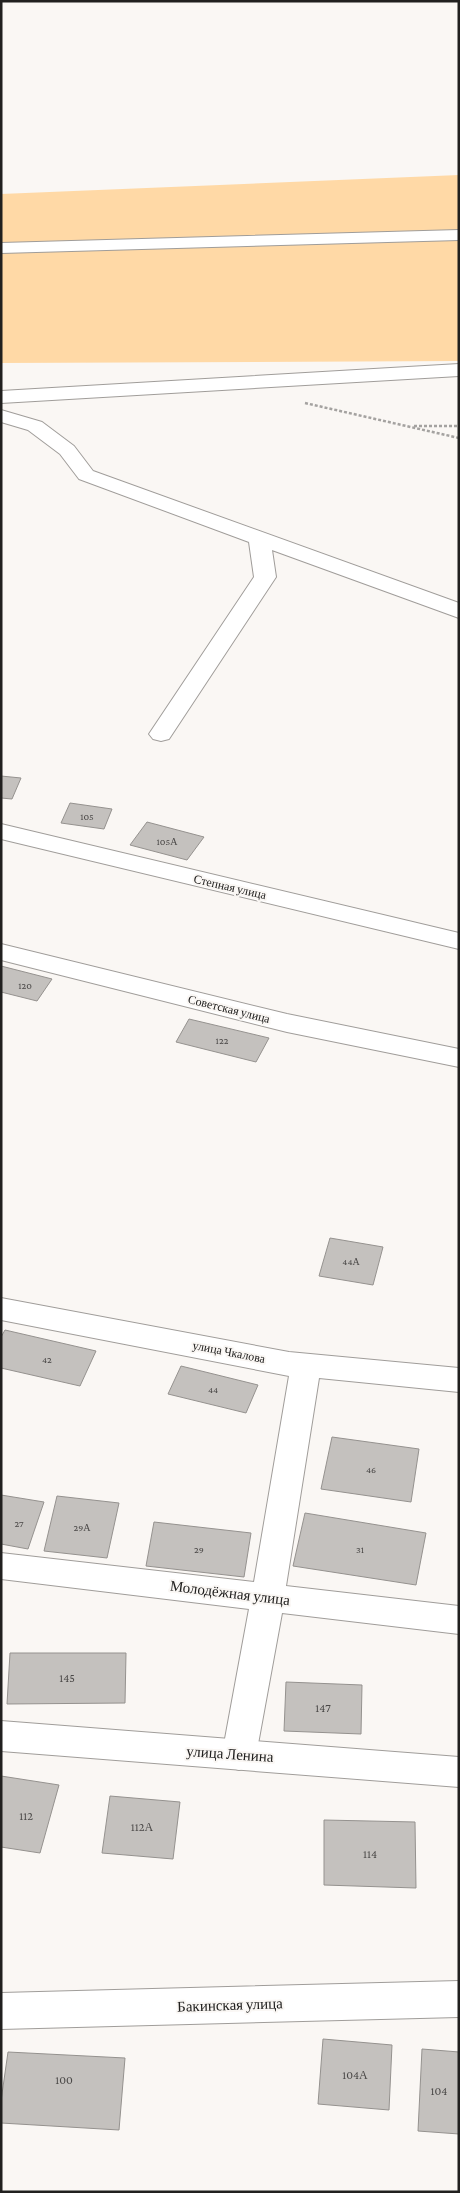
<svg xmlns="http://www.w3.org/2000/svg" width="460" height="2193" font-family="'Crimson Pro',serif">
	<rect width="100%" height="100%" fill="#faf7f4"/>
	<polygon fill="#ffd9a6" points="459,175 459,361 1,363 1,194"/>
	<g fill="#c4c1be" stroke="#95928f">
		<polygon points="1,776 21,778 12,799 1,798"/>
		<polygon points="70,803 112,809 104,829 61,823"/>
		<polygon points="147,822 204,837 187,860 130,845"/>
		<polygon points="1,966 52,979 37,1001 1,992"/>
		<polygon points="189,1019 269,1038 256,1062 176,1042"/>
		<polygon points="330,1238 383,1247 373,1285 319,1276"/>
		<polygon points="5,1330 96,1351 80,1386 1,1368 1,1337"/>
		<polygon points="181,1366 258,1385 246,1413 168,1394"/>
		<polygon points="332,1437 419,1449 411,1502 321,1489"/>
		<polygon points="1,1495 44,1502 28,1549 1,1544"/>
		<polygon points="57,1496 119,1503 107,1558 44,1551"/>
		<polygon points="305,1513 426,1533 416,1585 293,1566"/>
		<polygon points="154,1522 251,1533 244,1577 146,1566"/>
		<polygon points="10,1653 126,1653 125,1703 7,1704"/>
		<polygon points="286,1682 362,1685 361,1734 284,1731"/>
		<polygon points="1,1776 59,1785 40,1853 1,1847"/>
		<polygon points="110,1796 180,1802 173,1859 102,1853"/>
		<polygon points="324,1820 415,1822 416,1888 324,1885"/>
		<polygon points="323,2039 392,2045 389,2110 318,2104"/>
		<polygon points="422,2049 459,2052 459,2134 418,2131"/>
		<polygon points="8,2052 125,2058 119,2130 1,2123 1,2101"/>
	</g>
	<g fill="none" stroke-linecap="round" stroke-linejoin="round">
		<defs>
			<g id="minor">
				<polygon points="459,230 459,240 1,253 1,243"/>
				<polygon points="459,364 459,376 1,403 1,391"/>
				<polygon points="1,410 42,422 74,446 93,471 459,603 459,618 272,550 276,577 169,739 161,741 153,739 149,734 254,577 249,542 79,479 60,454 28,430 1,422"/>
				<polygon points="1,824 459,933 459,949 1,839"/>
				<polygon points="1,944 287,1014 459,1049 459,1067 287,1032 1,960"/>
				<polygon points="1,1298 289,1352 459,1368 459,1392 319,1378 286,1586 459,1606 459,1634 282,1613 256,1755 251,1766 239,1770 227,1766 222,1755 249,1609 1,1579 1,1553 254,1582 289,1376 1,1320"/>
				<polygon points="459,1981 459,2017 1,2029 1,1993"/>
			</g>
			<polygon id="major" points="1,1721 459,1757 459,1787 1,1751"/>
		</defs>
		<use href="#minor" stroke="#a09d9a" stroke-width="2"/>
		<use href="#major" stroke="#a09d9a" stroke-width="2"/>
		<g stroke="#a4a2a0" stroke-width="2.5" stroke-dasharray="3 2" stroke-linecap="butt">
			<polyline points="305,403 459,438"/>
			<polyline points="414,426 459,426"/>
		</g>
		<use href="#minor" fill="#fff" fill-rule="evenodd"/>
		<use href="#major" fill="#fff" fill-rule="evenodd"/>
	</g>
	<g text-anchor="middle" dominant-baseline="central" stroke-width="4" stroke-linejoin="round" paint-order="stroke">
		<g font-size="10" fill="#4a4847">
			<text x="87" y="816">105</text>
			<text x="167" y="841">105А</text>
			<text x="25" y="985">120</text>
			<text x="222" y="1040">122</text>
			<text x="351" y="1261">44А</text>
			<text x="47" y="1359">42</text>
			<text x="213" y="1389">44</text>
			<text x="371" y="1469">46</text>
			<text x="19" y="1523">27</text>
			<text x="82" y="1527">29А</text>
			<text x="199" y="1549">29</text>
			<text x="360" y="1549">31</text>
		</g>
		<g font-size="12" fill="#21201f" stroke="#faf7f4">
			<text transform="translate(230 887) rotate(13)">Степная улица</text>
			<text transform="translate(229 1009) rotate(14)">Советская улица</text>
			<text transform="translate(229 1352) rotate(11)">улица Чкалова</text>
		</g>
		<g font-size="12" fill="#4a4847">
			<text x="67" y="1678">145</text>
			<text x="323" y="1708">147</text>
			<text x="26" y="1816">112</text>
			<text x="142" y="1827">112А</text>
			<text x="370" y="1854">114</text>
			<text x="355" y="2075">104А</text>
			<text x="64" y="2080">100</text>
			<text x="439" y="2091">104</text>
		</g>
		<g font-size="15" fill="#21201f" stroke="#faf7f4">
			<text transform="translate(230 1593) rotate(7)">Молодёжная улица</text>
			<text transform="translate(230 1754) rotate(4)">улица Ленина</text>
			<text transform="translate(230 2005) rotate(-2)">Бакинская улица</text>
		</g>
	</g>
	<rect width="460" height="2193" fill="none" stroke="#21201f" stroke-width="5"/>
</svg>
